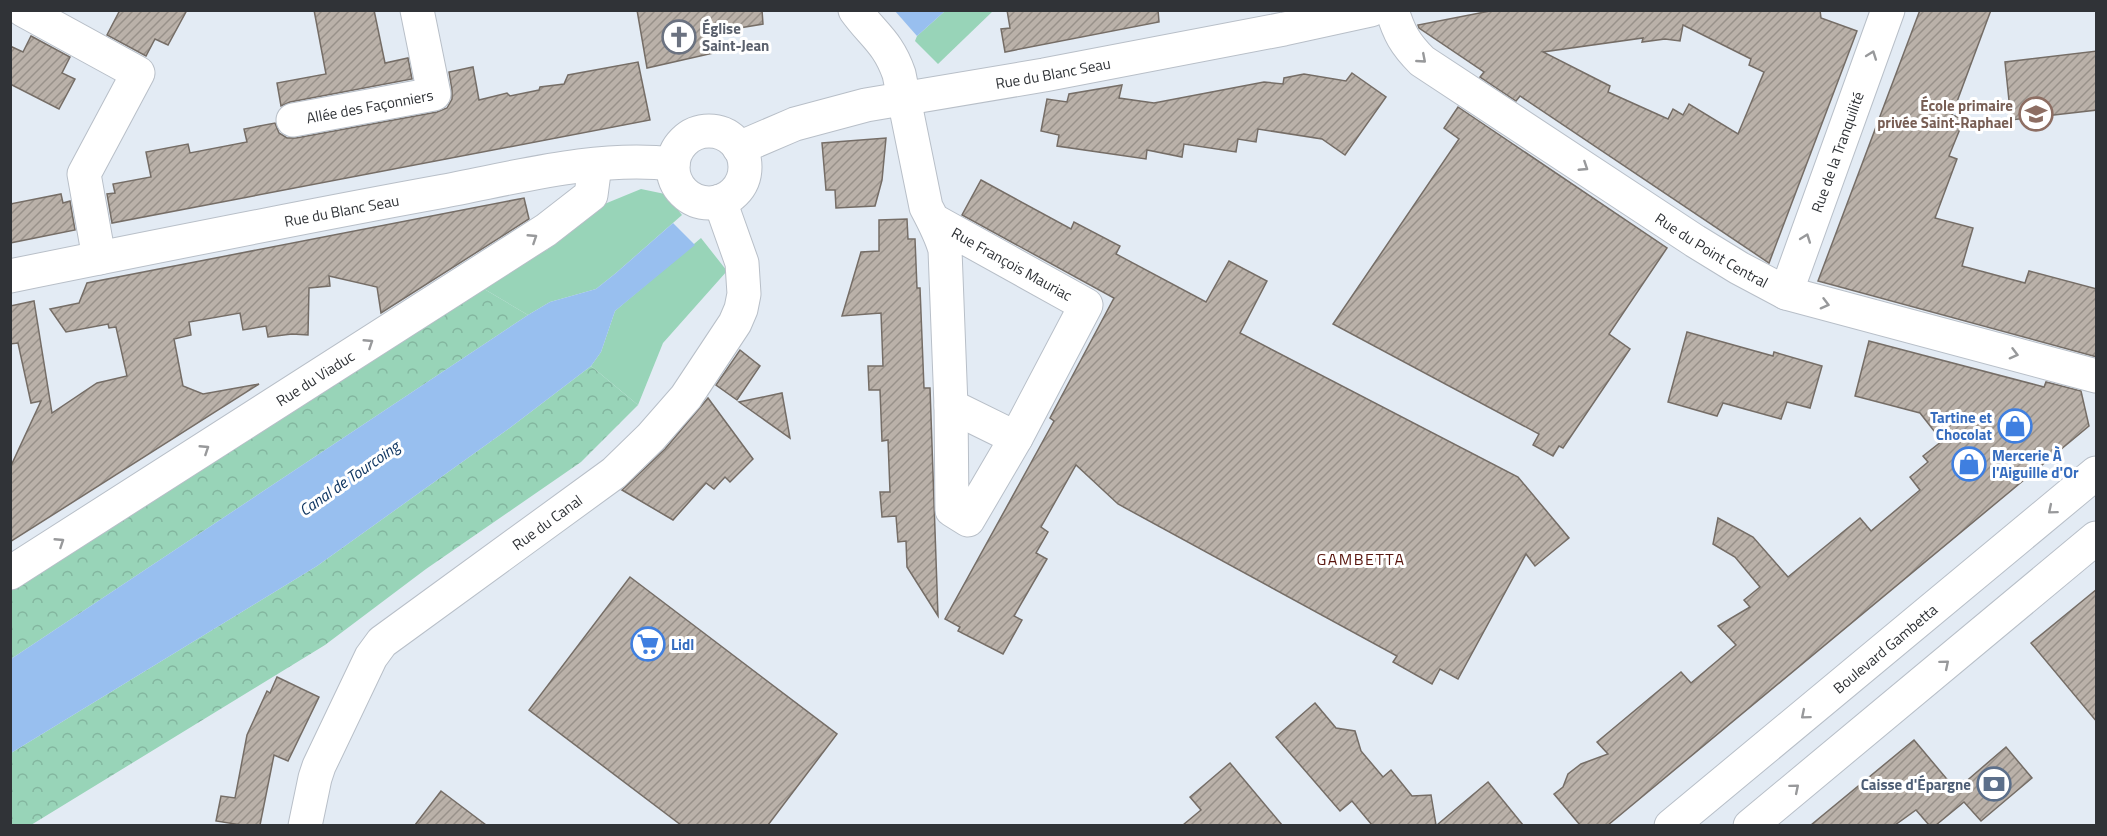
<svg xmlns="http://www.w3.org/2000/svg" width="2107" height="836" font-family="'Titillium Web',sans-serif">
	<defs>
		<pattern id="forest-crowns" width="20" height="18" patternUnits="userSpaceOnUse" patternTransform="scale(1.5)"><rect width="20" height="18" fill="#98d4b8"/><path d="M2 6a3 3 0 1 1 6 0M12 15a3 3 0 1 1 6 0" fill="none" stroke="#83b69f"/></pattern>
		<pattern id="building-hatch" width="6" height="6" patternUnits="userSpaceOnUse" patternTransform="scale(1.5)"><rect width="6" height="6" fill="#bab1a9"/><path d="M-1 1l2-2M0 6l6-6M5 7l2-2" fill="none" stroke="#98918a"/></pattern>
	</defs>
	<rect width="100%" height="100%" fill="#e3ebf4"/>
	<g fill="#98d4b8">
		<polygon points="945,11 993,11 938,64 915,41 917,36"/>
		<polygon points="641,189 665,194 682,215 616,273 596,289 550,302 528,315 474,283 512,259 547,250 602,205"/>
		<polygon points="701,238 727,271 663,343 638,405 591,366 601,352 615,311"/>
	</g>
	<g fill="url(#forest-crowns)">
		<polygon points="474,283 528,315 11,659 11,580"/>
		<polygon points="591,366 638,405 581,462 426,569 325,645 31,825 11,826 11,753 317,566 511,427"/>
	</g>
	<g fill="#98bfef">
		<polygon points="895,11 945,11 917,36"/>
		<polygon points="673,223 695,245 615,311 601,352 591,366 511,427 317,566 11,753 11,659 528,315 550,302 596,289 616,273"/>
	</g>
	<g fill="url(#building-hatch)" stroke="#756d66" stroke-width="1.5" fill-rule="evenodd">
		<polygon points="120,10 187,10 168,45 155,39 146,56 107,35"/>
		<polygon points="314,10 374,10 385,63 408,58 412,79 290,102 281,106 277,83 326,74"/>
		<polygon points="637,10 762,10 763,24 715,32 718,52 647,68"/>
		<polygon points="1007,10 1158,10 1159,22 1005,52 1001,29 1010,28"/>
		<path d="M1495 10H1820L1821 18 1857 31 1769 263 1520 96 1516 101 1480 77 1484 72 1419 28 1418 25ZM1683 25 1751 59 1749 65 1764 72 1738 134 1689 104 1683 115 1673 109 1668 119 1608 92 1610 86 1543 52 1643 38 1642 42 1665 39 1680 41Z"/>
		<polygon points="1920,10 1991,10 1952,115 1964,119 1949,156 1957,159 1935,218 1973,228 1962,266 2025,283 2029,271 2097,289 2097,357 1818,281"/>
		<polygon points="31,36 70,57 62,73 75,79 59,109 10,84 10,46 23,52"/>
		<polygon points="2097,51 2097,110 2011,120 2005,62"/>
		<polygon points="638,62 650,120 112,223 107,194 115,193 113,184 151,177 146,152 188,144 190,153 247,142 244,129 275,123 279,133 287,138 296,138 437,112 447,108 452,99 452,90 449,72 473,67 479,100 507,93 510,96 539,90 540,87 564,84 568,75"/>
		<polygon points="1352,73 1386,97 1345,155 1322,139 1258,129 1256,142 1238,139 1236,152 1184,144 1182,157 1147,150 1146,159 1057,146 1059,135 1041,131 1047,99 1067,102 1069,94 1122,85 1119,98 1154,103 1264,82 1283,84 1284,78 1304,74 1346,81"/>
		<polygon points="1458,107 1667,248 1609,334 1630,349 1563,448 1559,446 1553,456 1533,445 1539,434 1333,324 1459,139 1444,128"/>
		<polygon points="886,138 882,180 875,206 836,208 835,190 826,190 822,143"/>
		<polygon points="981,180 1071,229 1074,222 1120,246 1116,254 1206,302 1229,261 1267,281 1240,333 1518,477 1569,538 1535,566 1526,554 1458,679 1440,669 1432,684 1393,662 1397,656 1118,504 1076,465 1041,527 1048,532 1036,553 1047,559 1014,616 1022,620 1003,654 958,631 960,627 945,619 1054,421 1050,418 1114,298 962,215"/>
		<polygon points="61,194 63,203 70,201 75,230 10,243 10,204"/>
		<polygon points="524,198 529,219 381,313 377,287 329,276 330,286 309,288 308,335 292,334 268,337 266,326 243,330 240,313 189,322 191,335 174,339 183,386 203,394 259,384 10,542 10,468 41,401 31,403 18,343 10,344 10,306 34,301 52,413 97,383 127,376 116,327 109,328 108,324 66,332 50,309 79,303 87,283"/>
		<polygon points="907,219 908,239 915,239 917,288 920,288 924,388 930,388 938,616 907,567 906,541 898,542 896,516 882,517 880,492 890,492 888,440 882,441 880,390 869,390 868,366 883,366 881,313 842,316 861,252 879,251 879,220"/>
		<polygon points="1687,332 1773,356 1774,352 1822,366 1810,408 1787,402 1781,419 1723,403 1717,416 1668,402"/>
		<polygon points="1869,341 2044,387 2046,382 2081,391 2089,426 1608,825 1580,825 1554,794 1563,787 1568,774 1581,764 1608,754 1597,742 1681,672 1691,683 1736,645 1718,626 1750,607 1744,600 1760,587 1735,557 1713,544 1718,518 1753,537 1788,577 1860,518 1871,531 1920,490 1910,477 1928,462 1923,456 1942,441 1920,413 1855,396"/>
		<polygon points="740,350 760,366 737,400 716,385"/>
		<polygon points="782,393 790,438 739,402"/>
		<polygon points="708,398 753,459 730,482 725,477 714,489 706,483 673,520 622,490 665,449"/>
		<polygon points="630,577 837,734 768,825 681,825 529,710"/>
		<polygon points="2097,589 2097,722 2031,643"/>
		<polygon points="277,677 319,697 288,761 274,755 260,825 241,825 216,821 221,796 235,798 247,735 267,691 270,693"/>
		<polygon points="1315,703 1336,728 1355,731 1361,751 1383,777 1391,770 1412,796 1431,795 1436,825 1372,825 1352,801 1340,811 1276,737"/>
		<polygon points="1914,740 1956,790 2006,747 2032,778 1981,821 1964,802 1936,825 1929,825 1916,810 1895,825 1811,825"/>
		<polygon points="1230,763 1282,825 1183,825 1201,810 1190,797"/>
		<polygon points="1488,782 1523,825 1437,825"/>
		<polygon points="441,791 486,825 415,825"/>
	</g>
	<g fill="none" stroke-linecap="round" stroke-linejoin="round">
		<defs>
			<g id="minor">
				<polyline points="23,10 138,73 84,174 99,258"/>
				<path d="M855 10C873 35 888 42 899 74L926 207C934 222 941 235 945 250L951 406 952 510 968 520 1016 438 1086 305 933 220"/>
				<path id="s1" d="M1392 10C1399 33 1405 44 1422 61L1695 241 1739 268 1786 293 2096 376"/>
				<path id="s2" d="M293 120 434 94 417 10"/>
				<circle cx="709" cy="167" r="36"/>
				<path id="s3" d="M739 148 795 124 866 105 1044 75 1284 29 1371 10"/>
				<path id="s4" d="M10 276C153 247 296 218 439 192 515 178 595 155 673 164"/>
				<path id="s5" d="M1786 293 1888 10"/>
				<polyline points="951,406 1016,438"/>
				<path id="s6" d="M10 573 546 230 591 195 595 165"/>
				<path id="s7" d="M305 826 315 778 319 766 371 657 382 642 614 473 651 437 686 397 735 323 741 309 744 294 742 263 720 201"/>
			</g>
			<g id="major">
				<path id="s8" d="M1671 826 2096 473"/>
				<polyline points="1750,826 2096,538"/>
			</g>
		</defs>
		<use href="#minor" stroke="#b8bfc8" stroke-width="35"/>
		<use href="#major" stroke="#b8bfc8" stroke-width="35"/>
		<use href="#minor" stroke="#fff" stroke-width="33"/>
		<use href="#major" stroke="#fff" stroke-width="33"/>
	</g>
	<defs><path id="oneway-chevron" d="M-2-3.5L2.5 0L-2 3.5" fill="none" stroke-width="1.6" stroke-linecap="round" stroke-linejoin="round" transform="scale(1.5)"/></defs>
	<g stroke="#98999b">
		<use href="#oneway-chevron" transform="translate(1872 55) rotate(-70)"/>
		<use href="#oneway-chevron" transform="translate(1422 59) rotate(41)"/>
		<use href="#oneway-chevron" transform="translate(1584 167) rotate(33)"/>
		<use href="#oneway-chevron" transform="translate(533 238) rotate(-33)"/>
		<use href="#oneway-chevron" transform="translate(1806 238) rotate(-70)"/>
		<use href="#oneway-chevron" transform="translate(1825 304) rotate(15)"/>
		<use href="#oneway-chevron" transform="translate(369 343) rotate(-33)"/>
		<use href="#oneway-chevron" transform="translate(2014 354) rotate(15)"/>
		<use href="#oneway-chevron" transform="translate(205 449) rotate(-33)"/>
		<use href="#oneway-chevron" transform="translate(2052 510) rotate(140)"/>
		<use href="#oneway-chevron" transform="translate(60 542) rotate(-33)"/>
		<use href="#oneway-chevron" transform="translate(1945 664) rotate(-40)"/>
		<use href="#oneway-chevron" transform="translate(1805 715) rotate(140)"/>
		<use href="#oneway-chevron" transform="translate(1795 788) rotate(-40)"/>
	</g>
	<defs>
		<symbol id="church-ring" viewBox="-11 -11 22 22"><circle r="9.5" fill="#fff" stroke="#6b7280" stroke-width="1.5"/><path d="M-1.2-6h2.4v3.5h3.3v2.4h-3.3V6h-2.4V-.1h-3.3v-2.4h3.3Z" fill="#6b7280"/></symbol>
		<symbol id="school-ring" viewBox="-11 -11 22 22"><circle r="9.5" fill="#fff" stroke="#8d6e63" stroke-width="1.5"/><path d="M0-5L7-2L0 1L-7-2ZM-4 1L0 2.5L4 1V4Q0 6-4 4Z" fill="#8d6e63"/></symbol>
		<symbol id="shop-ring" viewBox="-11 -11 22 22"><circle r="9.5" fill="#fff" stroke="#3f7fe0" stroke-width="1.5"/><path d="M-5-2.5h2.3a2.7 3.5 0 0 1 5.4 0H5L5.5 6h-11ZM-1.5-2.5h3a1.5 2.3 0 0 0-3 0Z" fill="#3f7fe0"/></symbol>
		<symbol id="supermarket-ring" viewBox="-11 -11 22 22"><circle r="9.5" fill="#fff" stroke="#3f7fe0" stroke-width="1.5"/><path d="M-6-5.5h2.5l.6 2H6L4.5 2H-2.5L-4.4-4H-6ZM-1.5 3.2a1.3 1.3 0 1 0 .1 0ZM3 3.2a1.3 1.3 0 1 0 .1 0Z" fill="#3f7fe0"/></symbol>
		<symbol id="bank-ring" viewBox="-11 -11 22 22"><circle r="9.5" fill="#fff" stroke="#5c6f8a" stroke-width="1.5"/><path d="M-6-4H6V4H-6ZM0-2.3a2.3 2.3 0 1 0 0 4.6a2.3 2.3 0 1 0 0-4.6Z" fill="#5c6f8a"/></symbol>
	</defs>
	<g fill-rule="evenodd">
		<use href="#church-ring" x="660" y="18" width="38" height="38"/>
		<use href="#school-ring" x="2017" y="95" width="38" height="38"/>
		<use href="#shop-ring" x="1996" y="407" width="38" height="38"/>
		<use href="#shop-ring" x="1950" y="445" width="38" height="38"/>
		<use href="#supermarket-ring" x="629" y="625" width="38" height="38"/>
		<use href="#bank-ring" x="1975" y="765" width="38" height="38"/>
	</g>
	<g text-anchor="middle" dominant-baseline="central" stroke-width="6" stroke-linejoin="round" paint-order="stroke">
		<g font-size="15" font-weight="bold" fill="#5b616d" stroke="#fff" text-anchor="start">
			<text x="702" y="28">Église<tspan x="702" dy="17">Saint-Jean</tspan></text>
		</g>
		<g font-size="15" fill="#303337" stroke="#fff">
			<text stroke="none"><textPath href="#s3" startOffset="324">Rue du Blanc Seau</textPath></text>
			<text stroke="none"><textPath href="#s2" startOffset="78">Allée des Façonniers</textPath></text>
			<text stroke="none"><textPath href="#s5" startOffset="150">Rue de la Tranquilité</textPath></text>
			<text stroke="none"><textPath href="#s4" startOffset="338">Rue du Blanc Seau</textPath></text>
			<text stroke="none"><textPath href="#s1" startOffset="406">Rue du Point Central</textPath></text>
			<text transform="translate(1012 264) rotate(29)">Rue François Mauriac</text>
			<text stroke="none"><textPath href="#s6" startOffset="362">Rue du Viaduc</textPath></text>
			<text stroke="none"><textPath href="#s7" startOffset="405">Rue du Canal</textPath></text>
			<text stroke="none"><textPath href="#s8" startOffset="278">Boulevard Gambetta</textPath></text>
		</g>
		<g font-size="15" font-weight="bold" fill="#785e54" stroke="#fff" text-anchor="end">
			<text x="2013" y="105">École primaire<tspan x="2013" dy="17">privée Saint-Raphael</tspan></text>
		</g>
		<g font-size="15" font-weight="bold" fill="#366cbe" stroke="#fff" text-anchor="start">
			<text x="1992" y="417" text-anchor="end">Tartine et<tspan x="1992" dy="17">Chocolat</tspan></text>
			<text x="1992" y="455">Mercerie À<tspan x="1992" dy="17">l'Aiguille d'Or</tspan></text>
			<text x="671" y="644">Lidl</text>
		</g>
		<g font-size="15" font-weight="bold" fill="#4e5e75" stroke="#fff" text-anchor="end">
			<text x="1971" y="784">Caisse d'Épargne</text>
		</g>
		<g font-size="16" font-style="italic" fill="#0e3561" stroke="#fff">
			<text transform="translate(349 478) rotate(-35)">Canal de Tourcoing</text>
		</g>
		<g font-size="16" letter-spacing="1.5" fill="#58150d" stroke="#fff">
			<text x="1361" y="559">GAMBETTA</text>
		</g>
	</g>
	<rect width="2107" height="836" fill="none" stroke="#303337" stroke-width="24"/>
</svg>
